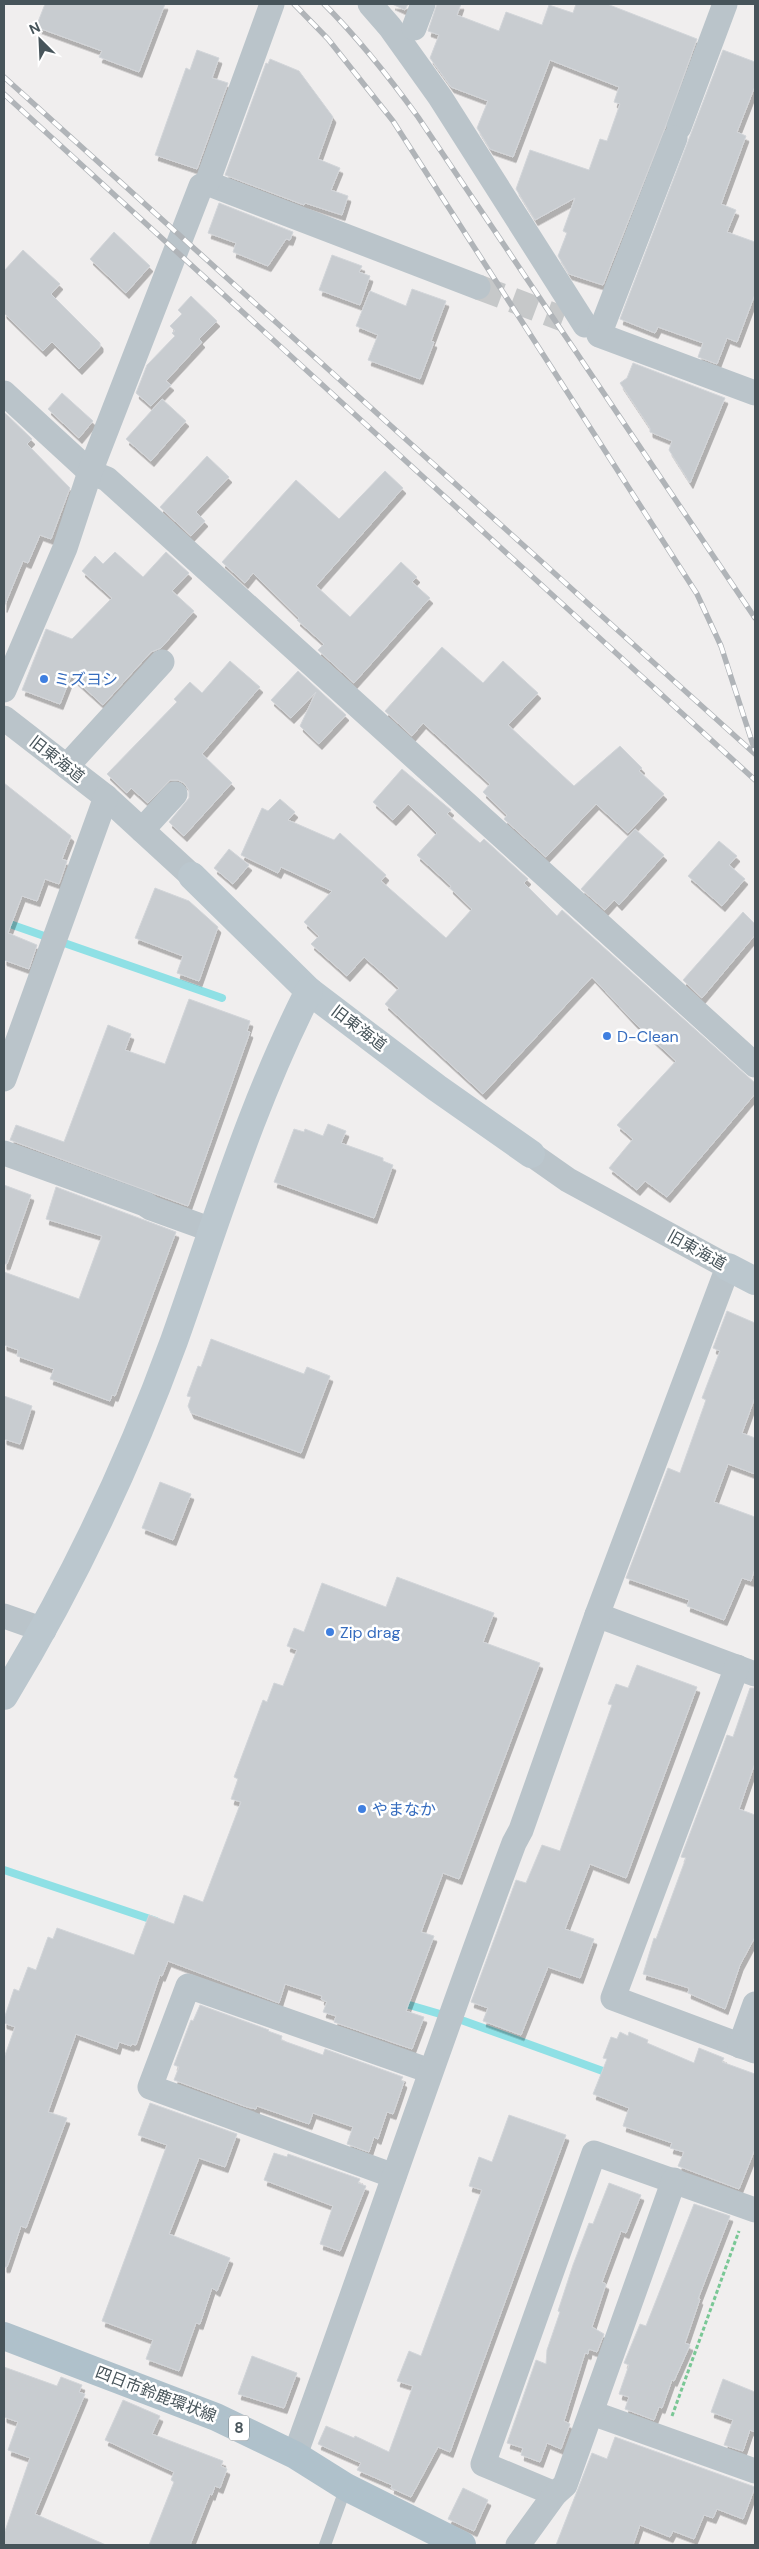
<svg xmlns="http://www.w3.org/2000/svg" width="759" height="2549" font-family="'DM Sans','Noto Sans JP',sans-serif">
	<defs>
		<filter id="shadow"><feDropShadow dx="3" dy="5.5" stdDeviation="0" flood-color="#0004"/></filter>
	</defs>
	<rect width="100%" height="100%" fill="#f0eeee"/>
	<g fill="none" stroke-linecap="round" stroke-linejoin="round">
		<g stroke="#8fe0e5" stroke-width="8">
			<polyline points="4,922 222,998"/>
			<polyline points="4,1870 156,1921"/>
			<polyline points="399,2002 464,2021 611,2074"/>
		</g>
	</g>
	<g fill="#c8ccd0" stroke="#d2d5d9" filter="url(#shadow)">
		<polygon points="45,4 165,4 139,72 99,57 102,51 36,27"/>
		<polygon points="392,4 408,4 405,10"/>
		<polygon points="437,4 461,4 457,15 499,31 506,12 542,25 549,5 573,13 576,4 607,4 697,39 665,128 603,285 569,274 558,256 567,233 563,231 575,198 535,220 516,189 530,150 589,170 600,139 607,141 620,104 614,102 619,87 550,60 513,157 490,149 477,128 488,101 451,87 430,58 439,35 428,31"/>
		<polygon points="197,50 219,58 212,78 228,83 197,169 155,155 186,68 190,70"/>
		<polygon points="723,50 755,62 755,86 737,132 746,136 721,204 736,210 727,232 755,242 755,294 737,342 727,338 717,364 698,357 703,343 658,327 655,333 620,319"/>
		<polygon points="270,59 299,71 333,117 318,159 340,168 331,190 348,196 342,215 305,203 304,205 225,175 266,63 268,64"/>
		<polygon points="219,203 293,232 290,240 286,239 268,266 233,252 236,243 208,233"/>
		<polygon points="114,232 150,266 126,293 90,259"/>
		<polygon points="23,250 60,284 51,294 100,343 100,347 79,369 52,342 43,351 4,313 4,271"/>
		<polygon points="332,255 362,266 359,272 370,276 360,305 319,290"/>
		<polygon points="412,289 446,301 431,341 434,342 420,379 368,360 378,335 356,326 370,291 406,306"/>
		<polygon points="191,296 217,321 199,339 202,342 166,381 171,385 151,406 136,393 147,365 175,336 172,333 175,331 170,326 182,314 178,310"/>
		<polygon points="633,363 725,398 690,483 669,450 672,441 650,432 650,428 620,383 627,378"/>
		<polygon points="62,393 93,421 79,438 48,409"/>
		<polygon points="162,399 186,421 151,461 126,439"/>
		<polygon points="4,412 32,439 27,444 70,488 51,539 40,535 28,563 23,561 4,607"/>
		<polygon points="207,456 229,477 196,512 205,521 191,536 160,507"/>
		<polygon points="385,471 403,488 316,586 350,617 401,562 417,577 412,582 430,598 354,683 318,650 324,644 297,620 299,618 253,573 245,583 222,562 296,480 339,519"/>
		<polygon points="115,552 143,577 166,552 189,573 172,591 194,611 161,648 151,652 103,705 71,676 60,704 22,690 46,629 72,639 112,598 82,571 95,556 103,564"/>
		<polygon points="442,647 483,683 503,661 538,693 508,725 574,786 620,746 642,768 639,771 664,794 628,833 596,804 546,857 504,819 507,815 483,792 490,784 423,723 412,736 385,711"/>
		<polygon points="230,661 260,687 202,754 232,783 184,836 169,822 189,798 189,790 184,783 178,780 170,780 148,803 131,788 127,793 107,774 177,702 174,699 190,682 202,693"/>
		<polygon points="298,671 346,715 319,744 300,726 316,692 291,718 271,700"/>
		<polygon points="402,769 451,810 447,814 480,843 484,839 528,879 524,883 557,916 562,910 755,1083 755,1094 667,1197 645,1181 637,1190 609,1168 633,1139 617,1125 676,1061 634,1022 592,977 483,1094 385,1004 399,988 364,957 347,976 311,944 319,936 304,922 332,891 281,867 278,873 241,855 262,808 268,811 280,799 295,812 288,820 334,840 340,833 386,875 381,881 446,938 472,909 450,888 451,886 417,855 437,833 408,804 393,820 373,802"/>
		<polygon points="4,783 71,836 62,859 67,861 59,884 45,879 37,901 22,896 8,933 37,945 29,969 4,960"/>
		<polygon points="635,829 664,855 619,905 614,900 605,910 581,889"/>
		<polygon points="719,841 737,856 729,865 745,879 722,906 688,876"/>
		<polygon points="229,849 249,865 233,884 214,868"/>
		<polygon points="155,888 189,901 218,927 199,981 177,973 183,956 135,938"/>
		<polygon points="743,912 755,924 755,935 702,998 683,980"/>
		<polygon points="189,999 250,1021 247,1031 250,1032 188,1206 10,1140 16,1125 64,1142 108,1025 131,1034 125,1050 165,1064"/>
		<polygon points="328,1124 346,1131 341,1143 383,1158 383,1161 393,1165 374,1218 274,1182 294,1129 304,1132 305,1129 323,1136"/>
		<polygon points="4,1185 31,1195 7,1264 4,1264"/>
		<polygon points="56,1187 176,1232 115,1396 112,1395 110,1401 50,1379 54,1369 17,1356 18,1350 4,1345 4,1272 79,1299 102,1236 46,1219"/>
		<polygon points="727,1311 755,1323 755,1397 742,1433 755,1438 755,1474 728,1464 714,1502 755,1517 755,1568 751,1581 742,1578 724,1620 687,1606 689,1600 626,1578 668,1468 680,1473 706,1400 702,1398 720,1351 713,1348"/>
		<polygon points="211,1339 304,1374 307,1367 330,1376 301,1453 191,1413 188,1406 191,1397 187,1396 198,1366 201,1367"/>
		<polygon points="4,1396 32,1406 20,1444 4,1439"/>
		<polygon points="160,1482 191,1494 173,1540 142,1528"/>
		<polygon points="397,1577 494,1613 483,1642 540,1663 459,1879 443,1873 421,1932 434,1936 406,2011 424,2017 412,2049 334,2022 336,2016 323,2012 327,2002 321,1999 322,1996 285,1984 279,2003 168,1961 162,1976 160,1975 136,2045 132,2044 131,2046 119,2042 117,2049 76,2034 48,2112 67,2118 26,2228 21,2226 7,2267 4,2267 4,2058 15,2027 4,2023 4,2019 14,1989 19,1991 28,1967 36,1970 48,1937 53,1939 57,1928 134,1955 149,1915 174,1924 184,1895 203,1902 241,1802 231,1799 238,1779 234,1777 263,1700 267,1702 274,1683 283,1686 297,1650 287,1646 294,1628 304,1632 322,1583 386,1607"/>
		<polygon points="637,1665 697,1687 626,1878 590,1864 565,1929 594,1939 580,1978 548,1967 521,2035 483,2021 488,2008 471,2002 516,1880 526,1883 542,1845 560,1851 612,1705 608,1704 616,1684 628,1688"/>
		<polygon points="750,1688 755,1688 755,1763 739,1809 755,1815 755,1937 740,1965 725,2009 688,1993 689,1988 643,1974 654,1938 656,1939 686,1858 681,1857 720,1754 727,1735 733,1737"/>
		<polygon points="200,2005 269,2030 268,2031 282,2036 281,2040 323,2055 325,2049 403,2077 401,2080 404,2082 393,2114 387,2112 378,2139 374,2137 369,2152 347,2144 353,2127 313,2113 309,2124 257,2106 256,2109 247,2107 174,2080 179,2067 174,2065 191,2020 193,2021"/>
		<polygon points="620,2032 628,2036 629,2032 648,2040 647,2043 694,2063 699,2048 724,2058 722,2062 755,2074 755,2149 739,2189 678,2166 684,2152 670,2148 672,2143 623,2126 629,2108 593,2094 607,2059 603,2058 611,2037 617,2039"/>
		<polygon points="150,2103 237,2134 225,2167 199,2158 169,2234 230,2258 217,2291 212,2288 200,2324 196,2323 179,2371 146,2359 153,2340 102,2321 167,2145 138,2135"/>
		<polygon points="509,2115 566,2135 450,2452 438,2447 411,2497 391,2488 392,2485 357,2470 361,2463 318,2444 326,2426 354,2438 355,2436 389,2452 413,2386 397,2381 409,2351 421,2356 482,2190 469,2186 479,2157 492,2162"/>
		<polygon points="274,2153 287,2157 288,2154 337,2171 360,2179 358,2183 366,2186 340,2251 320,2244 333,2206 264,2180"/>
		<polygon points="609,2183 641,2195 626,2233 621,2231 602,2282 606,2284 592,2327 604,2334 597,2352 589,2349 588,2354 585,2353 564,2421 570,2424 561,2449 547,2443 540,2462 521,2455 523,2448 507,2443 536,2360 546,2364 547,2350 560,2312 558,2311 573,2265 589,2223 593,2224"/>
		<polygon points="694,2204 730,2216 698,2299 700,2299 685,2343 690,2345 674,2381 672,2380 662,2408 659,2407 654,2420 625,2409 629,2397 619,2394 629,2365 624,2363 640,2324 646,2326"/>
		<polygon points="252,2356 297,2373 284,2408 238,2394"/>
		<polygon points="4,2367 57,2386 61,2377 82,2385 79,2392 85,2394 35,2514 106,2545 4,2545 4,2534 30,2458 8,2450 18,2422 4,2417"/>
		<polygon points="723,2379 755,2392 755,2432 750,2430 743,2451 724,2445 733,2420 711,2412"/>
		<polygon points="123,2400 160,2416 152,2434 223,2461 221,2466 227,2469 220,2488 215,2486 212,2495 210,2494 190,2545 149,2545 174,2482 171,2480 174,2472 105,2440"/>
		<polygon points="615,2437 755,2487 743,2519 717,2509 713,2518 704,2515 694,2539 673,2531 670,2537 640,2525 633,2545 556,2545 592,2453 607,2459"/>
		<polygon points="463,2488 488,2500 474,2531 448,2519"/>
	</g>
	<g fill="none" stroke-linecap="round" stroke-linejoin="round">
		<polyline stroke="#c6c8c9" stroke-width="25" stroke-dasharray="25 12" stroke-linecap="butt" points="478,287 563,319"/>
		<polyline stroke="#79c795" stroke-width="3" stroke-dasharray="4 2.5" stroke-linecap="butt" points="672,2416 739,2231"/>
		<polyline stroke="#bac4ca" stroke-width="12" points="325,2545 346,2487"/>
		<g stroke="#bac4ca" stroke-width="25">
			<polyline points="370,4 390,27 440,97 585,325"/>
			<polyline points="414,28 423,4"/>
			<polyline points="679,127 725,4"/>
			<polyline points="675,138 599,335 755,393"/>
			<polyline points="207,183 478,287"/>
			<polyline points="4,393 90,472 107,479 755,1065"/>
			<polyline points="4,690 65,548 90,472 201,186 207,183 272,4"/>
			<polyline points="4,718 106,797 192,876"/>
			<polyline points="67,766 162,662"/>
			<polyline points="142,830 175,794"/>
			<polyline points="4,1079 106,797"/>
			<polyline points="4,1153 145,1204 151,1208 212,1230"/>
			<polyline points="597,1615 755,1674"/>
			<polyline points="4,1616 44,1630"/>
			<polyline points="737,1667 613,1998 755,2051"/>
			<polyline points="740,2046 755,2004"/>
			<polyline points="394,2176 150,2087 188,1986 430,2071"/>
			<polyline points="592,2413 755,2471"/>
			<path d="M295 2455C369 2252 438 2046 514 1843L521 1830 597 1615 728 1267 568 1180 531 1154"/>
			<polyline points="555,2494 483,2464 594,2153 755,2210"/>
			<polyline points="518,2545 555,2494 565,2485 674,2180"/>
		</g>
		<g stroke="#bbc7ce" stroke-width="28">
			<polyline points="192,876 309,991 437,1088 531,1154"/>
			<polyline points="728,1267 755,1281"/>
			<path d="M4 1696C72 1584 129 1464 174 1341 216 1223 252 1102 309 991"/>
		</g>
		<polyline stroke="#afc1cb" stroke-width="28" points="4,2336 216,2417 295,2455 346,2487 462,2545"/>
		<defs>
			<g id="rail">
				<polyline points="294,4 328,39 393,121 697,594 721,646 755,751"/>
				<path d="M324 4C359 39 389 77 418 117L755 618"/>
				<polyline points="4,77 755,754"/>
				<polyline points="4,94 755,780"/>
			</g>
		</defs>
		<use href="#rail" stroke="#b0b4b8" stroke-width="5.5"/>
		<use href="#rail" stroke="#fff" stroke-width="4" stroke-dasharray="11" stroke-linecap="butt"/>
	</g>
	<g fill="#3f7fe0" stroke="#fff" stroke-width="2">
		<circle cx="44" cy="679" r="5"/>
		<circle cx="607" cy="1036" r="5"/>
		<circle cx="330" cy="1632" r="5"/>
		<circle cx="362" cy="1809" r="5"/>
	</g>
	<g text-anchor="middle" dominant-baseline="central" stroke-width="5" stroke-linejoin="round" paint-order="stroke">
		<rect fill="#fff" stroke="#7e878c" stroke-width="1" x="229" y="2415.5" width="20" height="25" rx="4"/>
		<g font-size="15" font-weight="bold" fill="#47545a">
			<text x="239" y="2428">8</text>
		</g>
		<g font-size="16" fill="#366cbe" stroke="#fff" text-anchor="start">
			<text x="54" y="679">ミズヨシ</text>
			<text x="617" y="1036">D-Clean</text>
			<text x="340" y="1632">Zip drag</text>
			<text x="372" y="1809">やまなか</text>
		</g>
		<g font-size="16" fill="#47545a" stroke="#fff">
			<text transform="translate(57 759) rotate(38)">旧東海道</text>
			<text transform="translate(359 1028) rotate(37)">旧東海道</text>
			<text transform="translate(697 1250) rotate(29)">旧東海道</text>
			<text transform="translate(156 2394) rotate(21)">四日市鈴鹿環状線</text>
		</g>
	</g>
	<rect width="759" height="2549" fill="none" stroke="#47545a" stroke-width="10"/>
	<g transform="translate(40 40) rotate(336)" stroke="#ffffff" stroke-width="4" paint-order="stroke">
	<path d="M0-4L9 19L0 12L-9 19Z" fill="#47545a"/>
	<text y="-8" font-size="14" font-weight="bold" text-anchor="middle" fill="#47545a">N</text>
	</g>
</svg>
